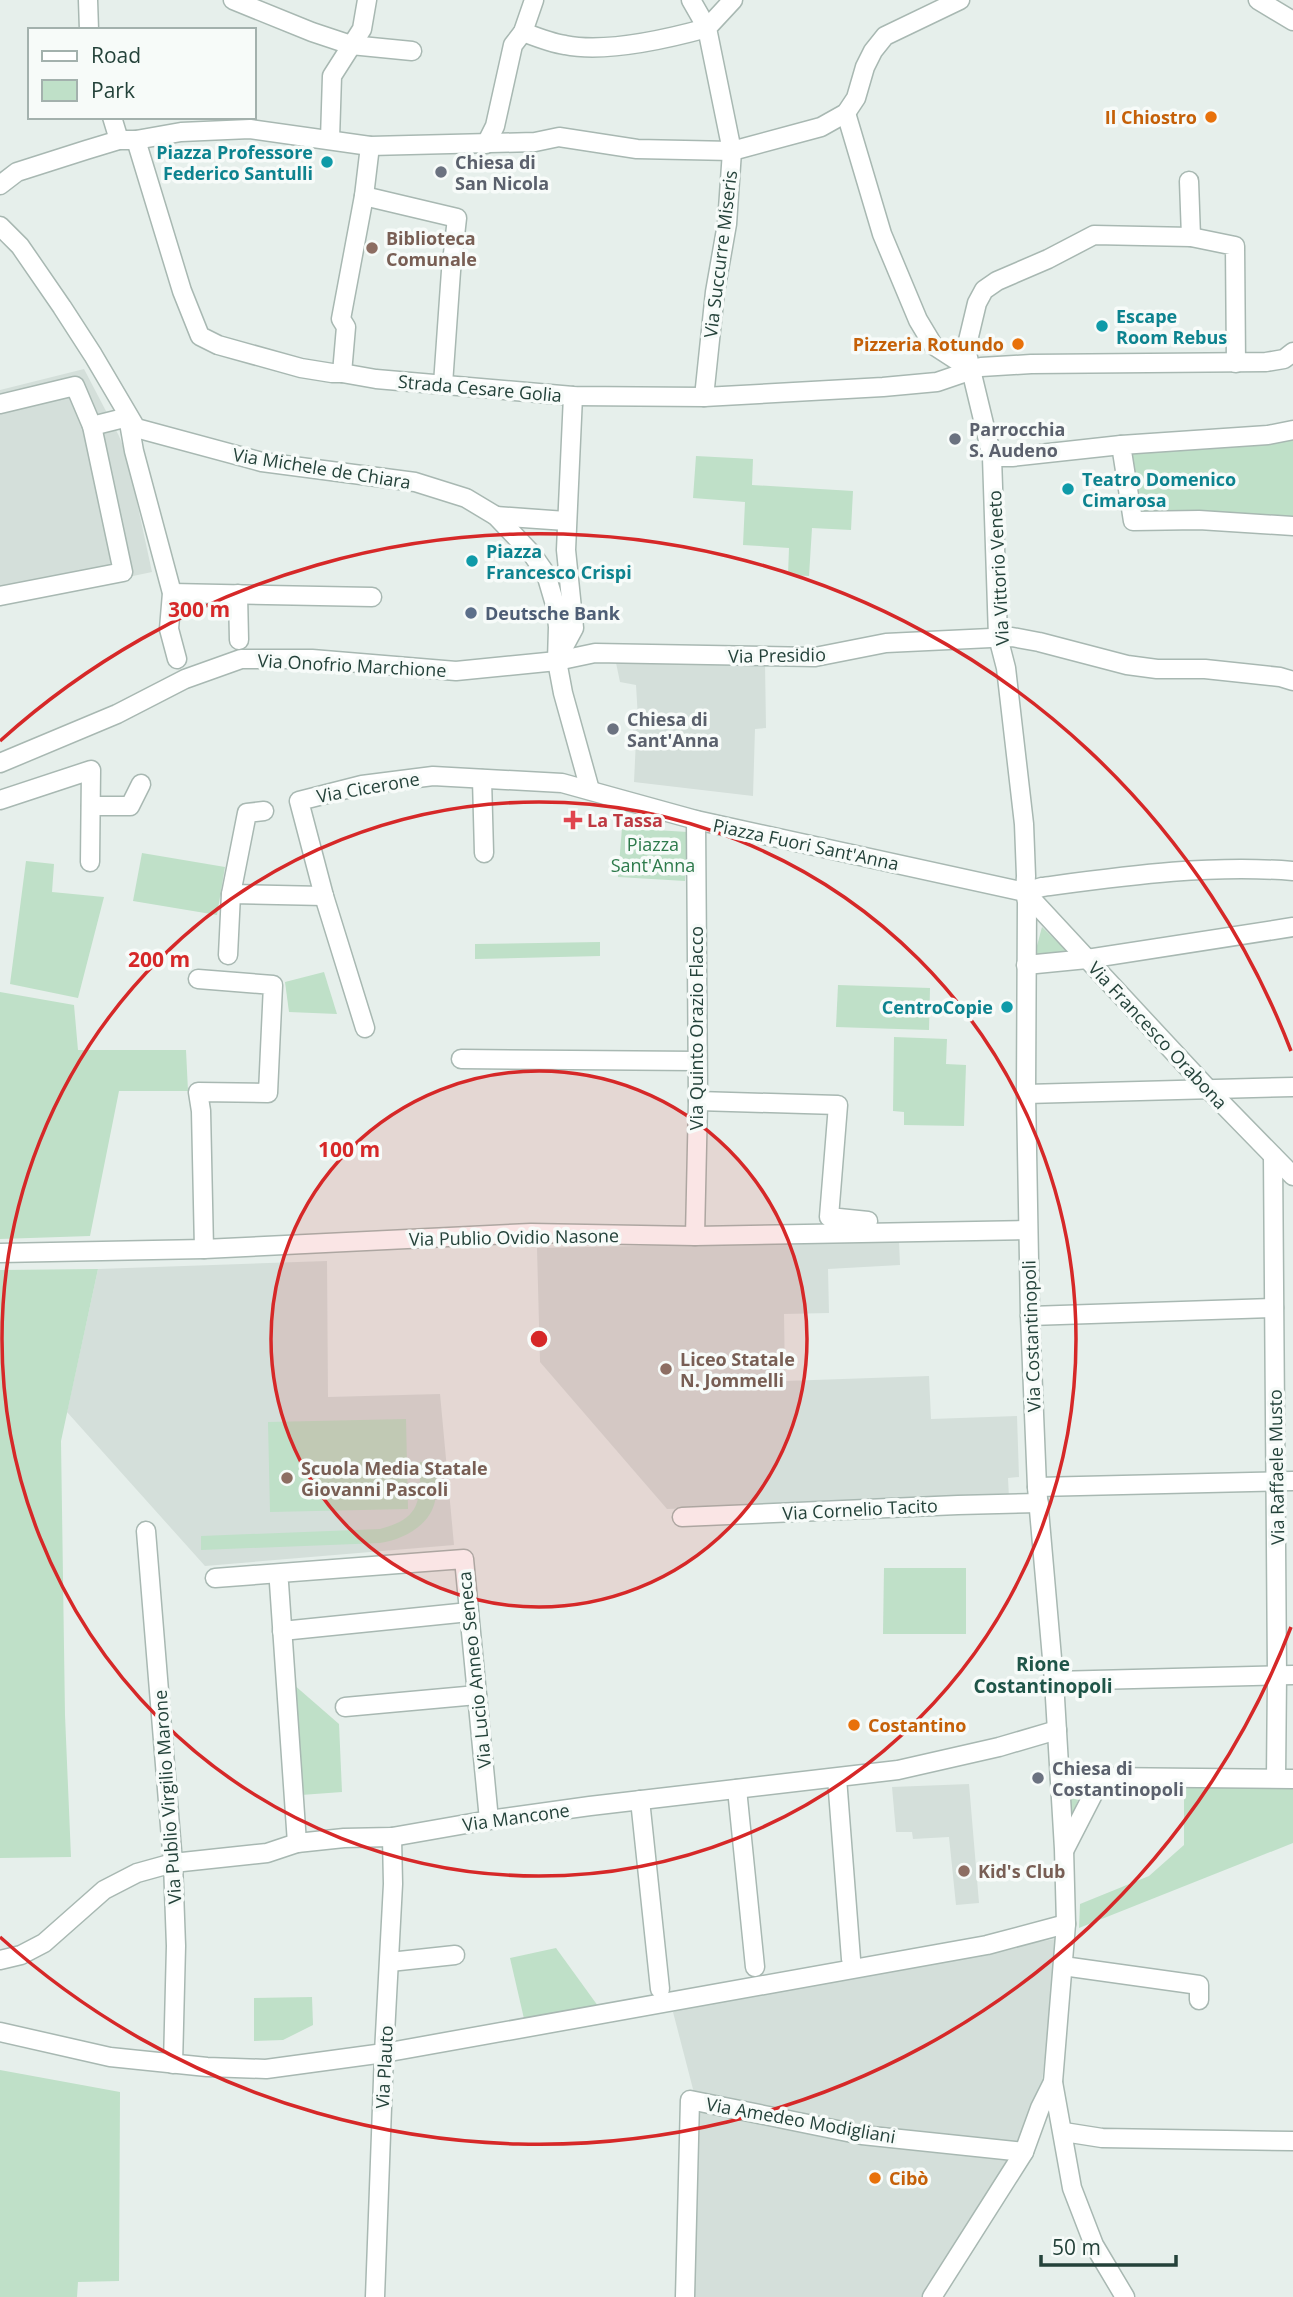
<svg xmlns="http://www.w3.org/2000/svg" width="1293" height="2297" font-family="'Open Sans',sans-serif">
	<rect width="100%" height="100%" fill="#e6efeb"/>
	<g fill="#d4dfda">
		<polygon points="84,369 119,436 127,456 152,572 0,604 0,390"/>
		<polygon points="615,658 765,663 766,728 755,729 753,796 634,782 636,740 629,718 638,718 636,685 620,682"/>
		<polygon points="899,1241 900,1265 828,1269 829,1313 784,1314 785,1381 929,1376 931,1419 1017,1416 1019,1477 1008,1478 1009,1498 667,1509 540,1362 537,1248"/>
		<polygon points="327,1261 328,1397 440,1394 454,1545 205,1566 67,1412 98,1269"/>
		<polygon points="969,1784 979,1903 956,1905 949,1837 913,1839 912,1832 896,1832 892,1787"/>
		<polygon points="1061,1938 1039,2104 1024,2139 926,2297 693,2297 700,2116 673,2012 699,2001"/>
	</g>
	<g fill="#bfe0c8">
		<polygon points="1293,435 1293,522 1136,518 1126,452"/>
		<polygon points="696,456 753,459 752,485 853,491 851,530 812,528 809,576 788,575 789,548 743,545 745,502 693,498"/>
		<polygon points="622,828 688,832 685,881 618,877"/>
		<polygon points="142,853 225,867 217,915 133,901"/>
		<polygon points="26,861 54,864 52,892 104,897 78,998 10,984"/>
		<polygon points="1042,927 1068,952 1034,957"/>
		<polygon points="600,942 600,956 475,959 475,944"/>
		<polygon points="324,972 337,1014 289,1012 285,982"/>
		<polygon points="838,985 930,988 929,1030 836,1027"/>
		<polygon points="0,992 74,1005 78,1050 186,1050 188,1091 119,1091 90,1236 0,1239"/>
		<polygon points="894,1037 947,1039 946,1064 966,1065 964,1126 904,1125 904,1112 893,1111"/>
		<polygon points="98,1269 61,1441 65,1715 71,1857 0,1858 0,1270"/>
		<polygon points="406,1419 408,1509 270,1512 268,1422"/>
		<path d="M420 1462H436C436 1475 437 1489 435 1501 430 1526 402 1540 380 1543L201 1550V1536L380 1529C422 1518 420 1500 420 1462Z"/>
		<polygon points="884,1568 966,1568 966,1634 883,1634"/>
		<polygon points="293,1684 339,1724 342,1792 301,1795"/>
		<polygon points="1063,1785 1084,1785 1067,1828"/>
		<polygon points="1184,1788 1293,1788 1293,1843 1079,1928 1080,1904 1149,1876 1184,1845"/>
		<polygon points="556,1948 598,2006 525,2023 510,1958"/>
		<polygon points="312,1997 313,2025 283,2040 254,2041 254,1998"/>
		<polygon points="0,2070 120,2092 119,2281 78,2282 77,2297 0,2297"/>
	</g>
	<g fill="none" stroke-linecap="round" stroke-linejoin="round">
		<defs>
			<g id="street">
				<polyline points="88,0 89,30"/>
				<polyline points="233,0 312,32 351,45 412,51"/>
				<polyline points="1258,0 1293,21"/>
				<path d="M523 32C536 37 551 43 565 45 605 53 667 39 707 28L691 0"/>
				<polyline points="846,113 882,234 918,320 933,345 970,369"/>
				<polyline points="112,117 119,140"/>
				<polyline points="330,139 332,76 362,29 367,0"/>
				<polyline points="136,140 182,291 200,336 218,345 301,368 332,373 342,373 376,379 573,396 704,397 883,387 937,382 981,367 1031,364 1266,362 1284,359 1293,352"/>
				<polyline points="486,144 495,126 513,45 523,32 534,0"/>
				<polyline points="1189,181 1191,237"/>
				<polyline points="0,185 17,172 86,150 119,140 136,140 181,132 250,129 370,146 535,142 559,137 637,149 732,151 821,127 846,113 856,98 865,67 873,51 885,36 960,0"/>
				<polyline points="364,196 457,218 451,271 443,384"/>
				<polyline points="0,226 20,246 62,307 93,355 136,428 262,462 415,482 466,498 496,516 532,554 546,574 556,608 558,627 557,661 563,693 590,790"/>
				<polyline points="342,373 346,327 341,319 364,196 370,146"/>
				<polyline points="704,397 715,292 727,224 732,151 707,28 733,0"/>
				<polyline points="0,404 75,386 92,426 123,572 0,596"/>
				<polyline points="92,426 128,417 134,451 172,593 169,629 177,659"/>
				<polyline points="1293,430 1268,435 1121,445 1133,521 1199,520 1293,526"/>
				<polyline points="992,457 1012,457 1121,445"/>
				<polyline points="496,516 566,521"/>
				<polyline points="172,593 372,597"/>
				<polyline points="238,594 239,640"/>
				<polyline points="560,654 574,628 566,550 573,396"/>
				<polyline points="0,763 117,714 185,679 241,659 312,659 456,671 557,661 595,653 815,657 886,643 1012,637 1039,642 1127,665 1157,669 1205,669 1280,677 1293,681"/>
				<polyline points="482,779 484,853"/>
				<polyline points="0,800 91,770 90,862"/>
				<polyline points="91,806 130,806 141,784"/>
				<polyline points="1025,892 1208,1089 1293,1176"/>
				<polyline points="231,894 247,813 264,811"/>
				<polyline points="228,955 231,894 324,896"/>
				<polyline points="1026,965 1087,959 1293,927"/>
				<polyline points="198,979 273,985 268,1093 198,1092 201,1111 204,1249"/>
				<path d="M365 1028 324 896 299 801 362 785 433 776 562 783 696 820 1025 892 1042 887C1125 876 1209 864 1293 871"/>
				<polyline points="461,1059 697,1061"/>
				<polyline points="1026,1094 1293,1087"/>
				<polyline points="698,1101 838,1105 829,1217 868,1221"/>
				<polyline points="1273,1156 1277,1675 1276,1778"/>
				<polyline points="695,1236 698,1101 696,820"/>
				<polyline points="0,1253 204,1249 531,1233 695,1236 1027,1230"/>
				<polyline points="1030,1316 1274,1308"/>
				<polyline points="1037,1487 1293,1481"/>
				<polyline points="682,1517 958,1505 1039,1503"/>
				<polyline points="146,1531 173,1863 176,1946 173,2064"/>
				<polyline points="215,1578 464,1559 489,1820"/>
				<polyline points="279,1583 297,1843"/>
				<polyline points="282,1631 469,1612"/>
				<polyline points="1054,1681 1293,1675"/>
				<polyline points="345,1707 477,1695"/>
				<polyline points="837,1778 851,1959"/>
				<polyline points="1060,1779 1102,1777 1293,1779"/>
				<polyline points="737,1789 755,1967"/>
				<polyline points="640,1800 660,1989"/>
				<polyline points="1065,1849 1102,1777"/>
				<polyline points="0,1960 21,1955 44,1943 104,1890 137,1873 173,1863 267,1853 297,1843 344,1838 392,1837 489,1820 590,1806 898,1770 999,1747 1057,1730"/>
				<polyline points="390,1962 455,1955"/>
				<polyline points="1063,1966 1199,1985 1199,2000"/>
				<polyline points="0,2032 110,2057 207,2067 266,2069 384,2053 987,1945 1066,1924"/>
				<polyline points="1064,2132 1102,2138 1293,2141"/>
				<polyline points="375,2297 384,2053 393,1884 392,1837"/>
				<polyline points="685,2297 690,2100 862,2135 1024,2152"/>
				<polyline points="932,2297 1024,2152 1040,2108 1053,2082"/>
				<polyline points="1125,2297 1094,2245 1072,2188 1053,2082 1066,1924 1064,1849 1054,1681 1037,1487 1030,1316 1026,1094 1027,902 1025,892 1026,876 1024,824 1006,668 998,637 992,457 966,349 977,303 984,290 997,281 1048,259 1094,235 1191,237 1235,246 1236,363"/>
			</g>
		</defs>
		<use href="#street" stroke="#a8b8b2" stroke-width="21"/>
		<use href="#street" stroke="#fff" stroke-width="18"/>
	</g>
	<circle cx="539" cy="1339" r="268" fill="#d62828" fill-opacity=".12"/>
	<g fill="none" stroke="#d62828" stroke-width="3.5">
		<circle cx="539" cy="1339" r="268"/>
		<circle cx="539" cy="1339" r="537"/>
		<path d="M1291 1627A805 805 0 0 1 0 1937M0 741A805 805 0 0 1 1291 1051"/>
	</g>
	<g fill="#e8710a" stroke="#f7fbf9" stroke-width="2.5">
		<circle cx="1211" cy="117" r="7"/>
		<circle cx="1018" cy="344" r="7"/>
		<circle cx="854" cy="1725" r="7"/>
		<circle cx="875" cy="2178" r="7"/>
	</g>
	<g fill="#0f9aa8" stroke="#f7fbf9" stroke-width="2.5">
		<circle cx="327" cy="162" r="7"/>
		<circle cx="1102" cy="326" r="7"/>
		<circle cx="1068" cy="489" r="7"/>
		<circle cx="472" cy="561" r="7"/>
		<circle cx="1007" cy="1007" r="7"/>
	</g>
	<g fill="#6b7280" stroke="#f7fbf9" stroke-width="2.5">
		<circle cx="441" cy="172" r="7"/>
		<circle cx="955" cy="439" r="7"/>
		<circle cx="613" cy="729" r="7"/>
		<circle cx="1038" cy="1778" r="7"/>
	</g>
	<g fill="#8d6e63" stroke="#f7fbf9" stroke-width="2.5">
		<circle cx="372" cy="248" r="7"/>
		<circle cx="666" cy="1369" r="7"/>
		<circle cx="287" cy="1478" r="7"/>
		<circle cx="964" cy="1871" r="7"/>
	</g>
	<circle fill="#5c6f8a" stroke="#f7fbf9" stroke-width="2.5" cx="471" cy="613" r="7"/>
	<path fill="#e0444e" stroke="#f7fbf9" stroke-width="2.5" d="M569.5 809.5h7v7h7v7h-7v7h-7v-7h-7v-7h7z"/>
	<g text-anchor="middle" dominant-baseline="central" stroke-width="7" stroke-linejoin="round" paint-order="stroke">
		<g font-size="18" font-weight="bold" fill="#c56008" stroke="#f7fbf9" text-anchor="end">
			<text x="1197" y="117">Il Chiostro</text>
			<text x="1004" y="344">Pizzeria Rotundo</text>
			<text x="868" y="1725" text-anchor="start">Costantino</text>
			<text x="889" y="2178" text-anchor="start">Cibò</text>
		</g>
		<g font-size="18" font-weight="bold" fill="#0d838f" stroke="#f7fbf9" text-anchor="start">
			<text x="313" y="152" text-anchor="end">Piazza Professore<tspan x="313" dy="21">Federico Santulli</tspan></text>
			<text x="1116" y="316">Escape<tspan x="1116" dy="21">Room Rebus</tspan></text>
			<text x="1082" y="479">Teatro Domenico<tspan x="1082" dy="21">Cimarosa</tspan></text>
			<text x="486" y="551">Piazza<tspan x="486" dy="21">Francesco Crispi</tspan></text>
			<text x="993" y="1007" text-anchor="end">CentroCopie</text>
		</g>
		<g font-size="18" font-weight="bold" fill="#5b616d" stroke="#f7fbf9" text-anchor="start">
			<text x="455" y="162">Chiesa di<tspan x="455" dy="21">San Nicola</tspan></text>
			<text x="969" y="429">Parrocchia<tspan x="969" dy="21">S. Audeno</tspan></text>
			<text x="627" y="719">Chiesa di<tspan x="627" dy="21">Sant'Anna</tspan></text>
			<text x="1052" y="1768">Chiesa di<tspan x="1052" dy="21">Costantinopoli</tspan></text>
		</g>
		<g font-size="18" font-weight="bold" fill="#785e54" stroke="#f7fbf9" text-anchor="start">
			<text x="386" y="238">Biblioteca<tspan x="386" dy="21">Comunale</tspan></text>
			<text x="680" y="1359">Liceo Statale<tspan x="680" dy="21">N. Jommelli</tspan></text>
			<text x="301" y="1468">Scuola Media Statale<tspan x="301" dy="21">Giovanni Pascoli</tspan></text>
			<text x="978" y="1871">Kid's Club</text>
		</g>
		<g font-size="18" fill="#24423a" stroke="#f7fbf9">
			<text transform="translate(720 254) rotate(-83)">Via Succurre Miseris</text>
			<text transform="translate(480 388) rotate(5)">Strada Cesare Golia</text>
			<text transform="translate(322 468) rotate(9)">Via Michele de Chiara</text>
			<text transform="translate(998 568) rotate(-93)">Via Vittorio Veneto</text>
			<text transform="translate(777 655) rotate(-1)">Via Presidio</text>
			<text transform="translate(352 665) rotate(3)">Via Onofrio Marchione</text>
			<text transform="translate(368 787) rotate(-10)">Via Cicerone</text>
			<text transform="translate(806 844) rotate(12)">Piazza Fuori Sant'Anna</text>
			<text transform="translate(696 1028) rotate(-90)">Via Quinto Orazio Flacco</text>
			<text transform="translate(1158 1035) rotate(47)">Via Francesco Orabona</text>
			<text transform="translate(514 1237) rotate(-1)">Via Publio Ovidio Nasone</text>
			<text transform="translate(1031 1336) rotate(-92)">Via Costantinopoli</text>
			<text transform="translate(1276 1467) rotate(-91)">Via Raffaele Musto</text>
			<text transform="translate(860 1509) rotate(-3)">Via Cornelio Tacito</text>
			<text transform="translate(474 1670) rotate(-96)">Via Lucio Anneo Seneca</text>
			<text transform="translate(167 1797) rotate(-94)">Via Publio Virgilio Marone</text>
			<text transform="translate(516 1817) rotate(-8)">Via Mancone</text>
			<text transform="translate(384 2067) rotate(-87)">Via Plauto</text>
			<text transform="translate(801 2120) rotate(10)">Via Amedeo Modigliani</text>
		</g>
		<g font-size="18" font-weight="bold" fill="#4e5e75" stroke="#f7fbf9" text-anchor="start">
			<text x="485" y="613">Deutsche Bank</text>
		</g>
		<g font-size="18" font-weight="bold" fill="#be3a42" stroke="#f7fbf9" text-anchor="start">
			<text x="587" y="820">La Tassa</text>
		</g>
		<g font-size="18" fill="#2d7a4b" stroke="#f7fbf9">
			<text x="653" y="844">Piazza<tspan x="653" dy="21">Sant'Anna</tspan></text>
		</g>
		<g font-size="19" font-weight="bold" fill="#1f5548" stroke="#f7fbf9">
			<text x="1043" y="1664">Rione<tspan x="1043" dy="22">Costantinopoli</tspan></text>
		</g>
	</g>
	<circle cx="539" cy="1339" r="10" fill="#d62828" stroke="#f7fbf9" stroke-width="3.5"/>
	<g font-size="21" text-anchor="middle" font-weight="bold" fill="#d62828" stroke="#f7fbf9" stroke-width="7" stroke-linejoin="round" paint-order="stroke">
		<text x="199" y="617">300 m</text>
		<text x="159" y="967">200 m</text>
		<text x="349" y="1157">100 m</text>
	</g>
	<rect x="28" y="28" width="228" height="91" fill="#f7fbf9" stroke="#a3b1ad" stroke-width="2"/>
	<rect x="42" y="51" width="35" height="10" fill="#ffffff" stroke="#a3b1ad" stroke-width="2"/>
	<text x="91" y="63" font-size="21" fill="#24423a">Road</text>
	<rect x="42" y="80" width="35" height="21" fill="#bfe0c8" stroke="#a3b1ad" stroke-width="2"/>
	<text x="91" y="98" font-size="21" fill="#24423a">Park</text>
	<path d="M1041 2255v10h135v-10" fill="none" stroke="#24423a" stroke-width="3.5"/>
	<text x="1052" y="2255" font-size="21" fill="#24423a" stroke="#f7fbf9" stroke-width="5" paint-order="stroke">50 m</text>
</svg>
